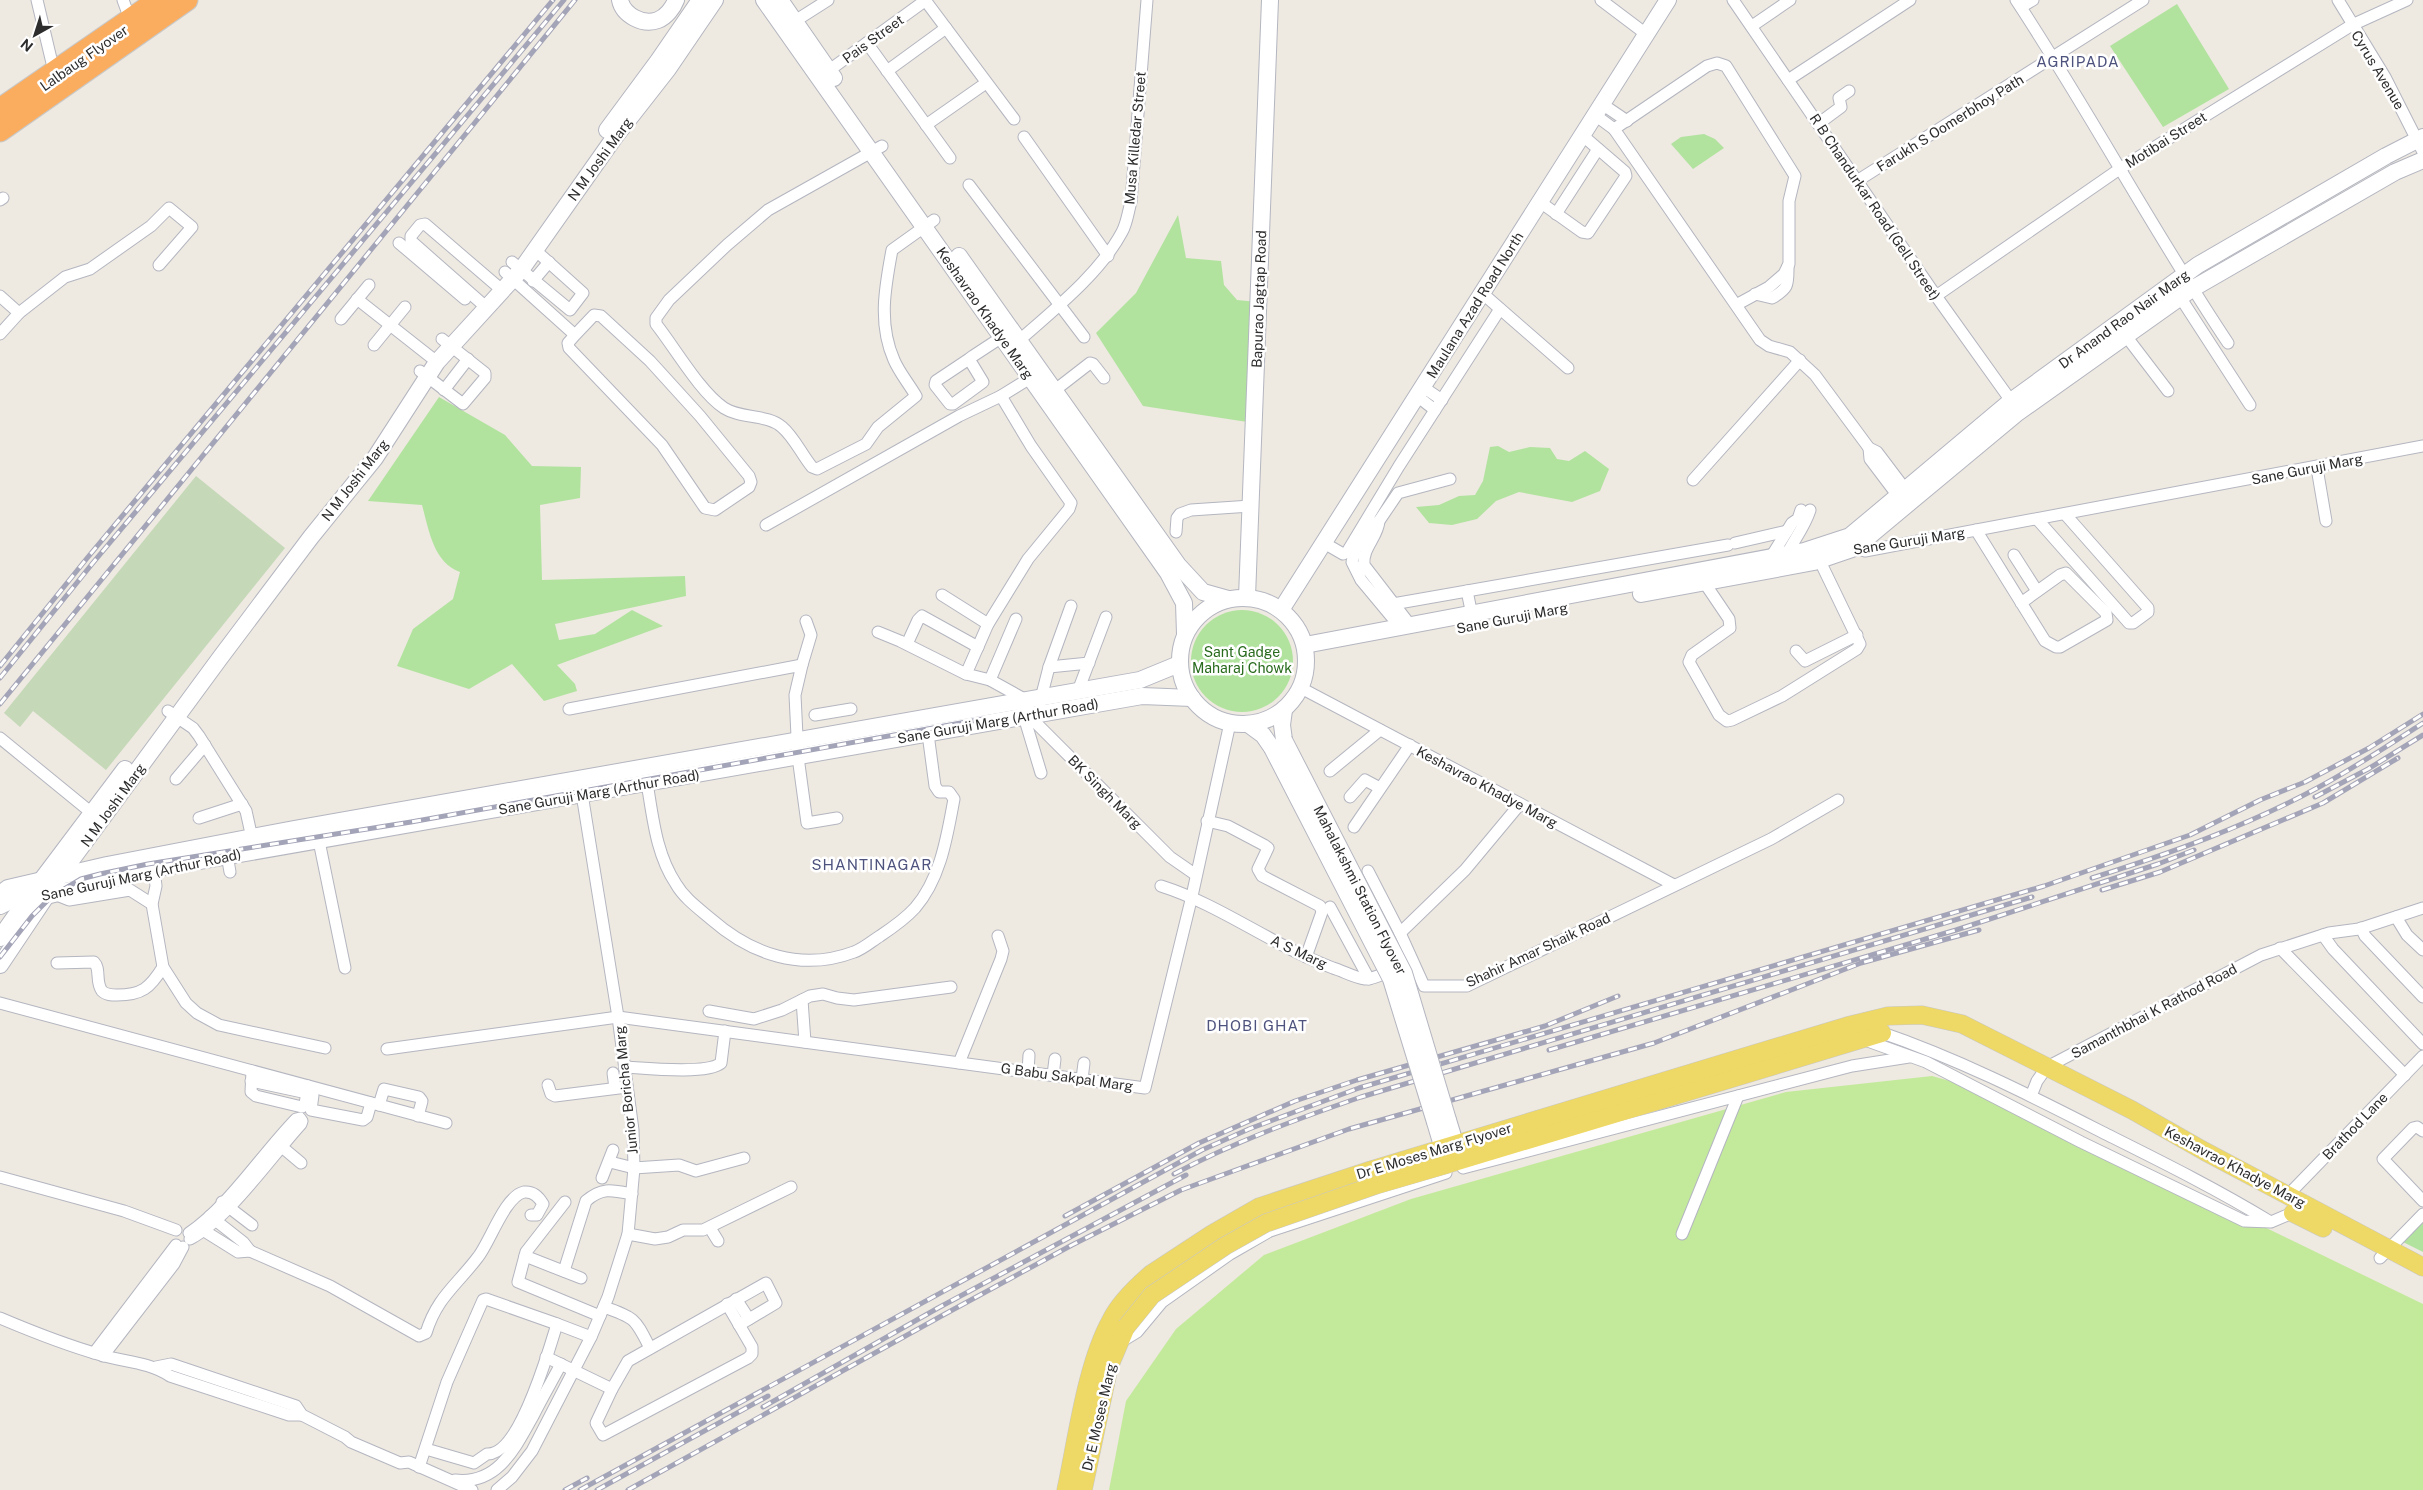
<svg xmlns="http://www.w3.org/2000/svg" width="2423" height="1490" font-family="'Public Sans',sans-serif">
	<rect width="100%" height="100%" fill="#eee9e1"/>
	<g fill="#b1e39f">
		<polygon points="2177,4 2229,89 2163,127 2110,46"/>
		<polygon points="1704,134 1715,139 1724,148 1693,169 1671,144 1681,137"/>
		<polygon points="1178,215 1186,258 1221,261 1224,285 1237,300 1258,302 1254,423 1143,406 1096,333 1136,293"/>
		<path d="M439 397 505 435 532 466 581 467 580 498 540 505 542 580 685 576 686 596 555 624 559 640 595 634 632 610 663 626 557 665 575 684 577 691 544 701 512 664 469 689 397 666 413 629 453 599 460 572C433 562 429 530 422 505L368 501Z"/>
		<polygon points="1498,446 1509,452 1530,447 1550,448 1557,459 1569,461 1585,451 1609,469 1600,491 1572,502 1519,492 1496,501 1477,519 1452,525 1429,523 1416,507 1439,505 1459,496 1475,495 1483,481 1490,447"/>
		<circle cx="1242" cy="661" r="51"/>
		<polygon points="2423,1222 2423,1252 2403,1242"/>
	</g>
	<polygon fill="#c5d8b8" points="196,476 285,548 106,770 33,711 20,727 4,713"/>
	<polygon fill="#c3ea9b" points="1932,1076 1982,1090 2423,1304 2423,1490 1109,1490 1126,1401 1176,1329 1264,1255 1411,1199 1786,1092"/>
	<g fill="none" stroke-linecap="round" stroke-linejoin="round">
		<defs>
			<g id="street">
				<polyline points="37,0 52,63"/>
				<polyline points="123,0 127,11"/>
				<polyline points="925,0 1014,119"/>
				<polyline points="1601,0 1646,34"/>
				<polyline points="1733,0 1936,296 2014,405"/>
				<path d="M2016 0C2090 112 2153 231 2228 343"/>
				<polyline points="2338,0 2385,77 2423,152"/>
				<polyline points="2021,7 2033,0"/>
				<polyline points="795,21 828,0"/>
				<polyline points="1752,26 1790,0"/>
				<polyline points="867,43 950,158"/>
				<polyline points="887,71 946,28"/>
				<polyline points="824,74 926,0"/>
				<polyline points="1788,80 1910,0"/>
				<polyline points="1602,104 1627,121"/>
				<polyline points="1595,115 1614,129"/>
				<polyline points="1818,124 1841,107 1839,98 1849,91"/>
				<polyline points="926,125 986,83"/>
				<polyline points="1024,137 1108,256"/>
				<path d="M882 146 768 210 727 245 669 300 656 318V324C675 348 700 392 724 408 741 419 767 414 782 427 794 437 802 455 812 467L817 469 866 444 878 427 916 396C909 384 899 372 894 360 878 324 885 287 892 250L934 220"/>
				<polyline points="1857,181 2143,0"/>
				<polyline points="969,185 1084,337"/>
				<polyline points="0,200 3,198"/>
				<polyline points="1540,202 1582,232 1588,233 1626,176 1625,172 1582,135"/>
				<polyline points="1556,214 1598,149"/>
				<polyline points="399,243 465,299"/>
				<polyline points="512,262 570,310 583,293 535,250"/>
				<polyline points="505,272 575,335 568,343 569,348 662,445 705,508 715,510 749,487 751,482 749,476 700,416 650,361 601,316 594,315 575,335"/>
				<polyline points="533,281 549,262"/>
				<polyline points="1482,293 1568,368"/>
				<path d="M1755 294 1772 298C1789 288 1788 285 1788 266"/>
				<polyline points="0,296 19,313 65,277 90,269 151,226 169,208 192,227 159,265"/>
				<polyline points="1936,296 2121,168 2352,25 2407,0"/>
				<polyline points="2180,297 2250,405"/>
				<polyline points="357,299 437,362"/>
				<polyline points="1736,305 1769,287 1784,274 1789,264 1789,201 1795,176 1726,66 1717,63 1707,66 1614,129 1760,340 1769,346 1790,352 1815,375 1869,448 1877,452 1905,489"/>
				<polyline points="487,308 411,241 411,236 420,225 425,224 503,291"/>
				<polyline points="341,319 369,285"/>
				<polyline points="0,334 19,313"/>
				<polyline points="2126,336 2168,391"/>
				<polyline points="374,345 405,307"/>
				<path d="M1014 345C1051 312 1099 275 1122 232 1127 223 1128 212 1131 202L1147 0"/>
				<polyline points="969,359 983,382 953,404 950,404 935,385 936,381 969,359 973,356 1002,337"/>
				<polyline points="420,371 463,404 485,378 485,373 442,339"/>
				<polyline points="1423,387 1442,400"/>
				<polyline points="444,390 468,359"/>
				<polyline points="1050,394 1090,363 1093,364 1104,378"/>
				<polyline points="1001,396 1031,446 1071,503 1069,509 1028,559 988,624 966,674 990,680 1026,700 1029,716 1170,857 1196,875"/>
				<polyline points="1417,396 1435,410"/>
				<polyline points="1869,448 1870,459 1901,500"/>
				<polyline points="2317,468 2326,521"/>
				<polyline points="1693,480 1800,360"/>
				<polyline points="2037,519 2129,623 2133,623 2148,612 2148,608 2065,514"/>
				<polyline points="1379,521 1398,493 1450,479"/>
				<polyline points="766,525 959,416 1001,396 1035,375"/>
				<polyline points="1976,530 2045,641 2056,647 2060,647 2107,620 2106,613 2066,573 2060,575 2021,603"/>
				<polyline points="1176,532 1177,518 1180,514 1191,510 1251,506"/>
				<polyline points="1324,543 1343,554 1347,552 1399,466 1500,309"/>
				<polyline points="1735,543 1787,531"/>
				<polyline points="1853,543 1855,548 1865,551 2423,446"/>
				<path d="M1787 554C1794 540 1805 526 1810 510"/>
				<polyline points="2014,555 2037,591"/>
				<polyline points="1771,557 1792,523 1798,519 1801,510"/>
				<polyline points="1704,582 1729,619 1730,628 1692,655 1689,662 1719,715 1727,721 1732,720 1782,696 1857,649 1860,644 1817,555"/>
				<polyline points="1467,591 1472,615"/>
				<polyline points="942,595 988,624"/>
				<polyline points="1393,604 1728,545"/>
				<path d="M1401 628 1361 580 1352 562 1355 549 1372 525 1379 521C1378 537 1362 548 1364 565L1411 626"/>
				<polyline points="878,632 900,641 966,674"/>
				<polyline points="907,644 918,620 922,616 978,647"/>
				<polyline points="1796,651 1805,661 1857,635"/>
				<polyline points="802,665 811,635 806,621"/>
				<polyline points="1049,667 1089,663"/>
				<polyline points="990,680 1016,619"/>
				<polyline points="1301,688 1674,885"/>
				<polyline points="1078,691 1106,617"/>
				<polyline points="1040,702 1049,667 1071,606"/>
				<polyline points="569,709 802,665 795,695 798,757 807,823 837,818"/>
				<polyline points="1022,710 1041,773"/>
				<polyline points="168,711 193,728 199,736 246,811 252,838"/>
				<polyline points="815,715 851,709"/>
				<polyline points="0,738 93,814"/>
				<polyline points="1330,771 1380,730"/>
				<polyline points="176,779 205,745"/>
				<path d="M647 783C653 818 656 854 676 884 684 898 698 908 711 919 751 954 801 972 854 952 863 949 872 941 880 936 892 928 905 919 915 908 941 878 947 836 954 799L949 792H939L935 786 928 734"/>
				<polyline points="1350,797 1365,780 1380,788"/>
				<polyline points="199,818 242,804"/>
				<polyline points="1207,821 1228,826 1264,845 1268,848 1258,869 1262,876 1320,906 1322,912 1306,957"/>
				<polyline points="1354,827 1410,745"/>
				<polyline points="319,841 345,968"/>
				<polyline points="226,849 230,872"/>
				<polyline points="154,869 156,886 152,904 163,967 186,1003 197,1013 219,1025 325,1048"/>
				<polyline points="1368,871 1400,933 1465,870 1520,804"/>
				<path d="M1161 886C1221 905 1273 946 1333 968 1343 971 1355 978 1365 979 1375 979 1385 973 1394 968"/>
				<polyline points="54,894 69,900 130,890 152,904"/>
				<polyline points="1330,907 1369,979"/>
				<polyline points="2396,917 2407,935 2423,950"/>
				<polyline points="2361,928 2365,936 2423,997"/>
				<polyline points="1400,933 1424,986 1467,986 1771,839 1838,800"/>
				<polyline points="2323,935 2333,949 2423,1044"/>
				<polyline points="2280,948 2405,1075"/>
				<path d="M57 963 94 962C101 969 95 982 102 991 106 995 112 995 117 995 142 995 150 988 163 967"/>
				<polyline points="802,1000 805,1042"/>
				<polyline points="0,1003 446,1123"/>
				<polyline points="709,1011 754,1019 782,1010 810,996 823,994 837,998 854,1000 951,987"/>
				<path d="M1877 1031C1956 1058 2028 1094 2102 1132 2158 1160 2215 1188 2269 1221"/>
				<polyline points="1862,1039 1926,1062 2081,1142 2244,1221 2271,1222 2297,1211"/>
				<polyline points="387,1049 618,1017 1145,1088 1192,896 1230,723"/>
				<polyline points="959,1063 1001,959 1003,951 998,936"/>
				<path d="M625 1067C644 1068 707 1075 721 1063L725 1031"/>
				<polyline points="252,1071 251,1092 256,1096 302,1107 305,1104 308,1086"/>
				<polyline points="1028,1072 1029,1055"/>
				<polyline points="613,1073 615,1088"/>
				<polyline points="1053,1075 1055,1059"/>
				<polyline points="1082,1079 1084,1063"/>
				<polyline points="251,1081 307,1093"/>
				<polyline points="548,1085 551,1094 555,1096 627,1087"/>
				<polyline points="313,1095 311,1110 363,1120 367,1117 371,1103"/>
				<polyline points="2031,1096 2037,1081 2047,1067 2261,955 2329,933 2359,929 2423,908"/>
				<polyline points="379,1105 384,1089 419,1097 422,1101 418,1116"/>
				<polyline points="2423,1131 2417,1127 2413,1128 2383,1159 2423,1201"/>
				<polyline points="276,1142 301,1163"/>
				<polyline points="610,1162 634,1168 679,1165 696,1171 744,1158"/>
				<polyline points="1463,1168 1852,1066 1909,1057"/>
				<polyline points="0,1177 124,1211 176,1230"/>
				<polyline points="602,1178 613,1150"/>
				<polyline points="2288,1195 2423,1056"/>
				<polyline points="222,1202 252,1225"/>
				<polyline points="565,1202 526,1252 518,1282 600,1316"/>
				<polyline points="210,1216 243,1242 250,1251"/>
				<path d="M198 1227 238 1252 250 1251 330 1286 419 1336 426 1333C437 1297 457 1285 478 1257 490 1242 505 1196 524 1192 533 1191 539 1197 543 1204L537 1215H531"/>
				<polyline points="710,1228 718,1241"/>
				<path d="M189 1233C228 1207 262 1154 296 1119L300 1118 302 1121 301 1124C270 1158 229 1218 190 1239"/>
				<polyline points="628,1234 655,1239 668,1237 683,1230 703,1230 791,1187"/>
				<polyline points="1682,1234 1738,1096"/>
				<polyline points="525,1256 581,1278"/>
				<polyline points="2380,1258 2423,1214"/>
				<path d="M564 1271 586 1201C602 1187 612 1190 632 1194"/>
				<polyline points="736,1299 749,1319"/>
				<path d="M604 1307C636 1318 635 1319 650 1348"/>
				<path d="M0 1318C33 1332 66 1345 101 1355 125 1362 149 1362 170 1376L289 1415H302"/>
				<polyline points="557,1324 591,1337"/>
				<polyline points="1119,1343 1137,1332 1162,1302 1230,1254 1270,1231 1446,1173"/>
				<polyline points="94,1353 176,1245"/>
				<polyline points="103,1356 174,1264 183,1247"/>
				<polyline points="546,1357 612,1389 628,1361 766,1283 776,1303 739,1325"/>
				<polyline points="156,1367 171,1364 296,1406 302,1415 345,1437 351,1442 400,1463 409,1462 472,1490"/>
				<polyline points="612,1389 596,1423 603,1435 748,1358 752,1354 752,1347 727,1304"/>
				<path d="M419 1467 447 1382 483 1300 486 1299 557 1324C549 1350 519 1456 487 1454L474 1463 426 1449"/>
				<path d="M455 1480C498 1485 515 1448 533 1416 542 1398 552 1381 561 1364"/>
				<polyline points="497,1490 512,1477 532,1451 591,1337 608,1297 628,1234 634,1168 633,1130 618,1017 581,788"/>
			</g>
			<g id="secondary">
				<path d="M620 0C623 15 643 26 658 20 666 17 673 8 676 0"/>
				<polyline points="764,0 1168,573 1184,603 1185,634"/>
				<polyline points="780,0 834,78"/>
				<polyline points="607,130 658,61 700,0"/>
				<polyline points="959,256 1178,565 1203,592 1228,599"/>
				<polyline points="1641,594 1814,562 1855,548 2016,414 2192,289 2395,172 2423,160"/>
				<polyline points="1247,597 1270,0"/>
				<circle cx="1243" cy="661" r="63"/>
				<polyline points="1281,610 1668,0"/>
				<polyline points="1305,645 1804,551 1850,536 2011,401 2198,265 2386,156 2423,137"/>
				<polyline points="1248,724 1263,735 1272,748"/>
				<polyline points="1284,740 1282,725 1284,710"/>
				<polyline points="0,894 8,888 107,865 294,829 1140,680 1179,664"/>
				<polyline points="0,906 8,902 46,896 154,869 1142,696 1192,698"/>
				<polyline points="0,938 28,898 125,769"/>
				<polyline points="0,965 59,877 220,658 311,537 375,458 437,362 521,270 614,138 668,69 715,0"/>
				<polyline points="1448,1120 1459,1156"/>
				<polyline points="1435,1122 1446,1159"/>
			</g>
			<g id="primary">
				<polyline points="1448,1164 1882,1033"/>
				<polyline points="2293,1213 2323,1228"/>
				<path d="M1066 1490C1077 1439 1086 1365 1111 1320 1119 1304 1137 1286 1151 1274L1212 1234 1259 1207 1371 1170 1847 1026 1888 1016 1922 1015 1962 1024 2132 1110 2204 1151 2423 1267"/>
				<polyline points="1083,1490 1109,1367 1126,1327"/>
			</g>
			<g id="highway">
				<polyline points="0,109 158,0"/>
				<polyline points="0,131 187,0"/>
			</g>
		</defs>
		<use href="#street" stroke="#b4b6c0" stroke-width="13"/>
		<use href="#secondary" stroke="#b4b6c0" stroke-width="18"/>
		<use href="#primary" stroke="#c8c8c8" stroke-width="19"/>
		<use href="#highway" stroke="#c8c8c8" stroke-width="23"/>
		<use href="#street" stroke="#fff" stroke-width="11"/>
		<use href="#secondary" stroke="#fff" stroke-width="16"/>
		<use href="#primary" stroke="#eed866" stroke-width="18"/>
		<use href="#highway" stroke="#fbad5f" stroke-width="21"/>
		<defs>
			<g id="rail">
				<polyline points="0,666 88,557 553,0"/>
				<polyline points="0,678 92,564 564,0"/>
				<polyline points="0,704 575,0"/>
				<polyline points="2315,797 2368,769 2423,735"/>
				<path d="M2092 878C2168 854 2248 826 2319 787 2354 768 2389 745 2423 723"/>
				<polyline points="2102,890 2160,872 2323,803 2398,758"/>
				<polyline points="0,957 32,916 51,897 81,879 100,874 148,864 411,822 983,719"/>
				<polyline points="1549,1050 1956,930 2158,864 2194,850"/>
				<path d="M1174 1174C1234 1142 1297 1119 1361 1097L2032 897"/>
				<polyline points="1065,1216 1199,1143 1295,1101 1357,1080 1545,1026 1618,996"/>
				<polyline points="763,1407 938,1308 1186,1175"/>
				<polyline points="565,1490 587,1478"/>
				<polyline points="580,1490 1202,1150 1249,1129 1359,1088 2044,886 2190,835 2260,800 2305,782 2369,748 2423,714"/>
				<polyline points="597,1490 768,1396"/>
				<polyline points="628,1490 945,1314 1072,1245 1181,1190 1349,1129 1654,1043 1861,963 1979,930"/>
			</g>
		</defs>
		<use href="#rail" stroke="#a3a4b7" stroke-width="5"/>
		<use href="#rail" stroke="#fff" stroke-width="3" stroke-dasharray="9" stroke-linecap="butt"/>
		<defs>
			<g id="secondary-bridge">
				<polyline points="1284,740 1404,973 1448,1120"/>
				<polyline points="1272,748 1391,979 1435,1122"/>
			</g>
			<polyline id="primary-bridge" points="1126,1327 1152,1295 1225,1246 1266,1223 1376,1185 1448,1164"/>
		</defs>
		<use href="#secondary-bridge" stroke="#b4b6c0" stroke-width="18" stroke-linecap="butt"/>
		<use href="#primary-bridge" stroke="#c8c8c8" stroke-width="19" stroke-linecap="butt"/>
		<use href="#secondary-bridge" stroke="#fff" stroke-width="16"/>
		<use href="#primary-bridge" stroke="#eed866" stroke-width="18"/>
	</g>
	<g text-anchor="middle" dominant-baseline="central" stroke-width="5" stroke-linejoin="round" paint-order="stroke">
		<g font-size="14" fill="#2d2d2d" stroke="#fff">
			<text transform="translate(873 39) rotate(-36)">Pais Street</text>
			<text transform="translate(84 58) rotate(-35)">Lalbaug Flyover</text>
			<text transform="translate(2378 70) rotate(59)">Cyrus Avenue</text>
			<text transform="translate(1950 123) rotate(-32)">Farukh S Oomerbhoy Path</text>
			<text transform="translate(1135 138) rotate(-85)">Musa Killedar Street</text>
			<text transform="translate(2166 140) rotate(-32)">Motibai Street</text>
			<text transform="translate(600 159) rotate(-54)">N M Joshi Marg</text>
			<text transform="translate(1875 207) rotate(56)">R B Chandurkar Road (Gell Street)</text>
			<text transform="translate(1259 299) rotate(-88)">Bapurao Jagtap Road</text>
			<text transform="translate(1475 305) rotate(-58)">Maulana Azad Road North</text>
			<text transform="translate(985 313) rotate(55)">Keshavrao Khadye Marg</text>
			<text transform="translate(2124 319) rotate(-36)">Dr Anand Rao Nair Marg</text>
			<text transform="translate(2307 469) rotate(-11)">Sane Guruji Marg</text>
			<text transform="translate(355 480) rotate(-52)">N M Joshi Marg</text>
			<text transform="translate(1909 541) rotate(-9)">Sane Guruji Marg</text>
			<text transform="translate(1512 618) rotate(-11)">Sane Guruji Marg</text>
			<text transform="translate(998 721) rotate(-10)">Sane Guruji Marg (Arthur Road)</text>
			<text transform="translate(1487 787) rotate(28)">Keshavrao Khadye Marg</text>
			<text transform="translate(599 792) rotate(-10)">Sane Guruji Marg (Arthur Road)</text>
			<text transform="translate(1105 792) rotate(45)">BK Singh Marg</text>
			<text transform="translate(113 805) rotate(-54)">N M Joshi Marg</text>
			<text transform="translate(141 875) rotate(-12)">Sane Guruji Marg (Arthur Road)</text>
			<text transform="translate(1360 890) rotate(63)">Mahalakshmi Station Flyover</text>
			<text transform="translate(1538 950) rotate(-25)">Shahir Amar Shaik Road</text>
			<text transform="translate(1299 952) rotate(25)">A S Marg</text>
			<text transform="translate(2154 1011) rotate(-28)">Samanthbhai K Rathod Road</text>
			<text transform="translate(1067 1077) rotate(8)">G Babu Sakpal Marg</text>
			<text transform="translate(626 1090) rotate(-96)">Junior Boricha Marg</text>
			<text transform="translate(2355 1126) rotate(-46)">Brathod Lane</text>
			<text transform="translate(1434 1151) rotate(-17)">Dr E Moses Marg Flyover</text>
			<text transform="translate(2235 1167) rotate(28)">Keshavrao Khadye Marg</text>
			<text transform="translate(1099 1417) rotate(-77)">Dr E Moses Marg</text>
		</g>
		<g font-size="14" fill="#286b1d" stroke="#fff">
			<text x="1242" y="652">Sant Gadge<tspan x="1242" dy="16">Maharaj Chowk</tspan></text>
		</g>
		<g font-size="15" letter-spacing="1" fill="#4e537e" stroke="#fff">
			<text x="2078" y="61">AGRIPADA</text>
			<text x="872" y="864">SHANTINAGAR</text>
			<text x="1257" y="1025">DHOBI GHAT</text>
		</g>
	</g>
	<g transform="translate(35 35) rotate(219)" stroke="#ffffff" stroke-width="4" paint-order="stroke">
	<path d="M0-4L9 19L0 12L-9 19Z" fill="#2d2d2d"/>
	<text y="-8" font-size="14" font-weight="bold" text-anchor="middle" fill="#2d2d2d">N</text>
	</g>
</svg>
